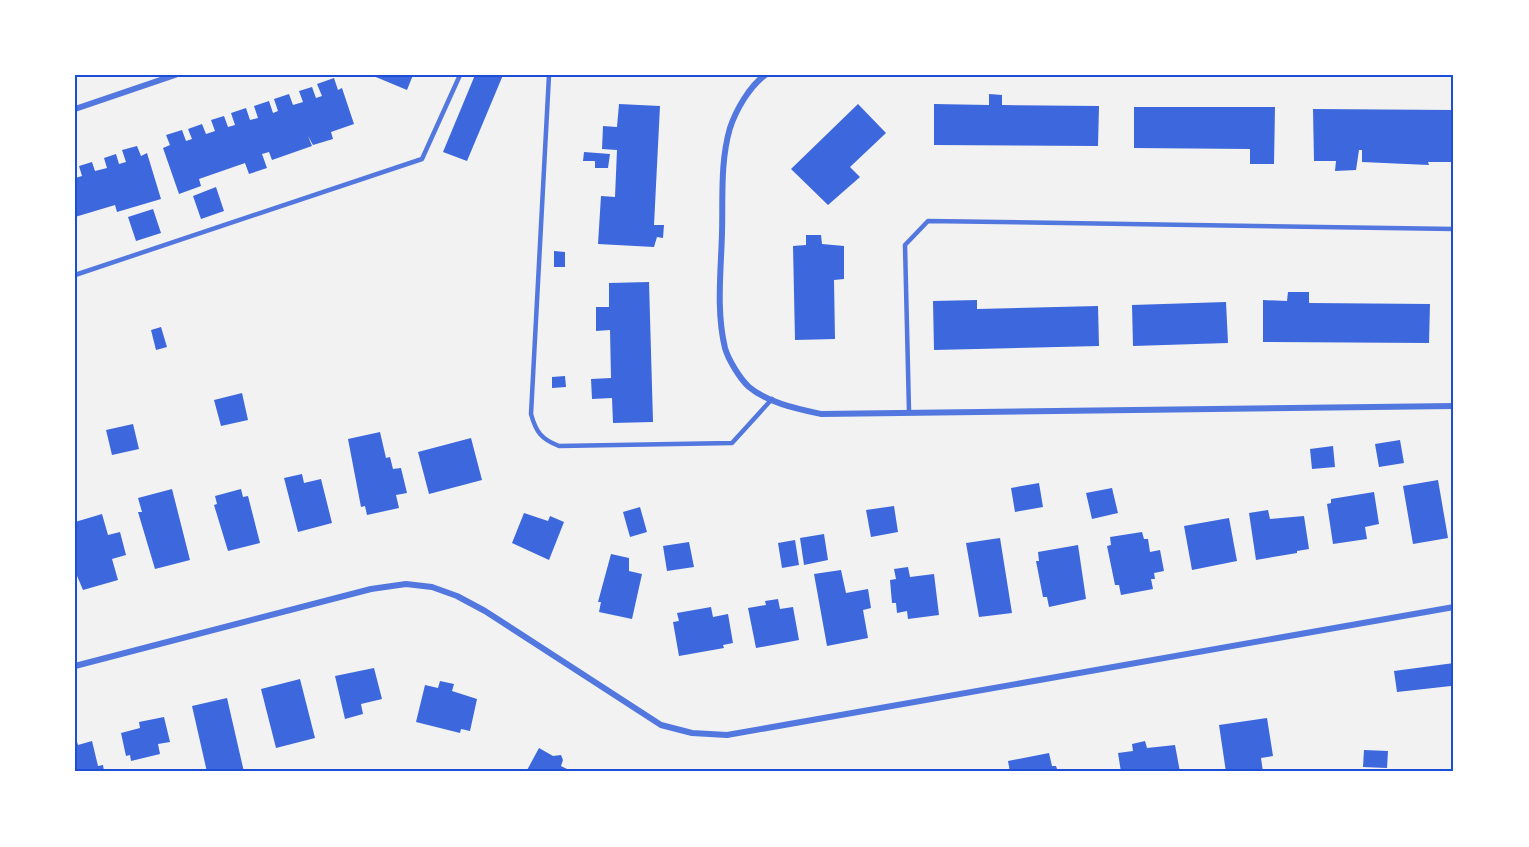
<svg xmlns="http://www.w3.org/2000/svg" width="1529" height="847" font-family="Literata,serif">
	<rect width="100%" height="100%" fill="#f2f2f2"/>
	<g fill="#3d67dc">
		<polygon points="371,75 413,75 407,90"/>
		<polygon points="475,75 503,75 467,161 443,152"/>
		<polygon points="334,78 338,90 342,88 354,124 331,132 333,139 313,145 308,136 312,146 272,160 269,152 262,154 267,168 249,174 245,163 199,179 201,186 179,194 163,148 170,145 166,135 182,130 186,141 192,139 188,129 202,124 206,134 215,131 211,120 224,116 228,127 235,125 231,113 246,108 250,120 258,118 254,106 269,101 273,113 278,111 274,99 289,94 293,105 303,102 299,91 312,87 316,98 322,96 317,84"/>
		<polygon points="989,94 1002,95 1002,105 1099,106 1098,146 934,145 934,104 989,105"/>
		<polygon points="619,104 660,106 654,225 664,225 663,238 657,237 654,247 598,244 601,196 615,197 617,150 602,149 603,126 617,127"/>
		<polygon points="858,104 886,133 850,167 860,177 828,205 791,169"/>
		<polygon points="1134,107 1275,107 1274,164 1250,164 1250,149 1134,148"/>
		<polygon points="1313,109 1454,110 1451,162 1428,162 1429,165 1362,162 1362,150 1359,150 1356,170 1335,171 1336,161 1314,161"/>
		<polygon points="137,146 141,156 147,153 161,199 117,212 115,205 75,217 75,178 82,176 79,166 92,162 95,171 107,168 104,158 116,154 119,164 126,162 122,150"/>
		<polygon points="584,152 610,154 608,168 595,168 595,161 583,161"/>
		<polygon points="216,187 224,211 201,219 193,196"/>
		<polygon points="153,209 161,233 136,241 128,217"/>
		<polygon points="806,235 821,235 822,244 844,246 844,279 834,280 835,339 795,340 793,246 806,245"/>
		<polygon points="554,251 565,252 565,267 554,267"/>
		<polygon points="649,282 653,422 613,423 612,398 592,399 591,379 611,378 610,330 596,331 596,307 609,307 609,283"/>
		<polygon points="1288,292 1309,292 1309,303 1430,304 1429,343 1263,342 1263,300 1287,301"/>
		<polygon points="977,300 977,309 1098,306 1099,346 934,350 933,301"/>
		<polygon points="1226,302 1228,343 1133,346 1132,305"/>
		<polygon points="161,327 167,347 156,350 151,330"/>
		<polygon points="565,376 566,387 552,388 552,377"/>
		<polygon points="242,393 248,420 221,426 214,400"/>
		<polygon points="133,424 139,449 112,455 106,430"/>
		<polygon points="380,432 386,458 390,457 393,469 401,468 407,493 396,495 399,508 367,515 365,506 361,507 348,439"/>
		<polygon points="471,438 482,480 429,494 418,452"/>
		<polygon points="1400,440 1404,463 1379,467 1375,444"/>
		<polygon points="1333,446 1335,467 1312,469 1310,449"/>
		<polygon points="302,474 304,483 321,479 332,523 298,532 284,478"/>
		<polygon points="1438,480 1448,538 1413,544 1403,486"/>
		<polygon points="1039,483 1043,507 1015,512 1011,488"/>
		<polygon points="1112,488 1118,513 1092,519 1086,493"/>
		<polygon points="172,489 190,560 155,569 138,512 142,512 138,498"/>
		<polygon points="241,489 243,497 248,496 260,543 228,551 214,505 217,504 215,496"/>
		<polygon points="1374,492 1379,524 1365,527 1367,539 1333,544 1327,504 1331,503 1331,499"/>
		<polygon points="894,506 898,532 871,537 866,510"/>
		<polygon points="640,507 647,532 630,537 623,512"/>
		<polygon points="1268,510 1270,519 1304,516 1309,549 1297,551 1297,553 1256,560 1249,513"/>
		<polygon points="524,513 548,521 550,516 564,522 549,560 512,543"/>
		<polygon points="102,514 108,535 120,532 126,555 112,559 118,580 83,590 75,571 75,522"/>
		<polygon points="1229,518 1237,561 1192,570 1184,526"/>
		<polygon points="1142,532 1144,539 1148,539 1150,552 1160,550 1164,571 1154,573 1155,579 1151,579 1153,589 1121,595 1119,585 1115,585 1107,546 1111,545 1110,537"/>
		<polygon points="824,534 828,560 804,565 800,538"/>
		<polygon points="1000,538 1012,613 979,617 966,543"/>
		<polygon points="795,540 799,565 782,568 778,543"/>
		<polygon points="689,542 694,567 667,571 663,546"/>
		<polygon points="1078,545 1086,599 1049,607 1047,597 1043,597 1036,561 1039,561 1038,552"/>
		<polygon points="611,554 629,558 629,571 642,574 632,619 599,612 601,602 598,602"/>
		<polygon points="908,567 910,577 934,574 939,615 908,619 907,611 897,613 896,603 892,603 890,580 896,579 894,569"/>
		<polygon points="841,570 846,593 868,589 871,608 863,610 868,638 827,646 814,574"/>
		<polygon points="778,599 780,609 793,607 799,640 756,648 748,608 766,605 765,601"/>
		<polygon points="711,607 713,617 728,614 733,643 723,645 724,648 679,656 673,622 679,621 677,613"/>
		<polygon points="1454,663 1454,699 1451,686 1397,692 1394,671"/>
		<polygon points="374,668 382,699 361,704 363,714 345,719 335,676"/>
		<polygon points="300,679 315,738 276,748 261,689"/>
		<polygon points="440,681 454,684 452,691 477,699 470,731 461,729 460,733 416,722 425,685 438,688"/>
		<polygon points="227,698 244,772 207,772 192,706"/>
		<polygon points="164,717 170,742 158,744 160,754 131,761 130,755 126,756 121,733 140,728 139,722"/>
		<polygon points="1267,718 1273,756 1261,758 1263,772 1226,772 1219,725"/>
		<polygon points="75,736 78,745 92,741 98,766 103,765 104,771 75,772"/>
		<polygon points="1145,741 1147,748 1175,745 1180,772 1121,772 1118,753 1133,751 1132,744"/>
		<polygon points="539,748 553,756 561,755 563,760 561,766 573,772 526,772"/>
		<polygon points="1364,750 1388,751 1387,768 1363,767"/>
		<polygon points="1049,753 1052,766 1056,766 1058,772 1010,772 1008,761"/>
	</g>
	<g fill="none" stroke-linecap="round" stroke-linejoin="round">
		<g stroke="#5277de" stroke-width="4.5">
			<path d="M549 75 531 414C536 432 541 439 559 446L732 443 772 399"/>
			<polyline points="75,275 422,159 460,75"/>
			<polyline points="909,411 905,245 928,221 1454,229"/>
		</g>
		<g stroke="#5277de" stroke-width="6">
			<path d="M765 75C749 87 736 110 730 128 720 162 723 199 722 233 721 271 716 311 725 348 728 359 740 379 749 387 768 403 798 409 821 414L1454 406"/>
			<polyline points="75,109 175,75"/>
			<polyline points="75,666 371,589 406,584 432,587 457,596 485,611 661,725 692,733 727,735 1454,607"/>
		</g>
	</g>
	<rect width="1529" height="847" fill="none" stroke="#ffffff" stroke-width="153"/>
	<rect x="76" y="76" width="1376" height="694" fill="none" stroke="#1d4ed8" stroke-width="2"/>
</svg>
